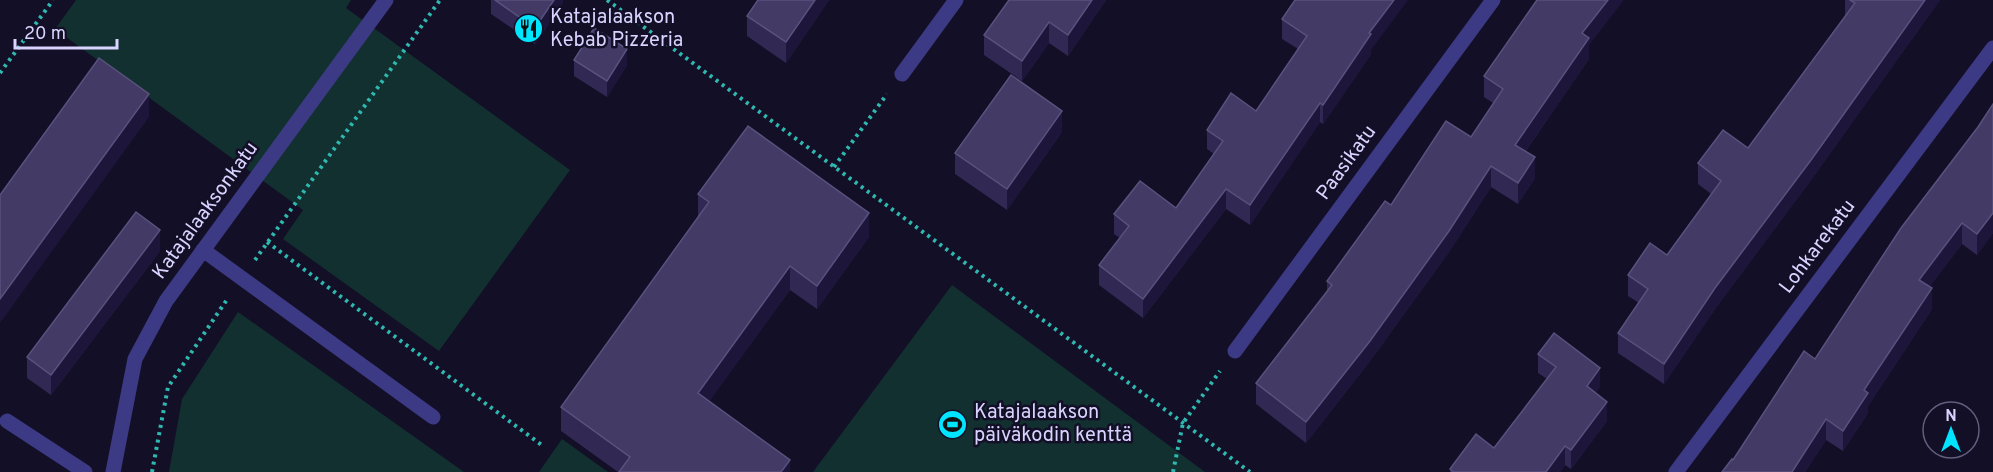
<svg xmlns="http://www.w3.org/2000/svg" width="1993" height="472" font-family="Overpass,sans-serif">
	<rect width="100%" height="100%" fill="#130f26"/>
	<g fill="#12302f">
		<polygon points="76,0 351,0 346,8 570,170 439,351 283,239 303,210 55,29"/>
		<polygon points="952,285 1205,472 813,472"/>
		<polygon points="238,312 464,472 169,472 182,399"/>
		<polygon points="562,439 608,472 539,472"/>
	</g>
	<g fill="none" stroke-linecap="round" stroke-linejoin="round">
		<g stroke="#2fb8b0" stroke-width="4" stroke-dasharray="3 4.5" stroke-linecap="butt">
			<polyline points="607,0 1250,472"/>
			<polyline points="0,73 53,0"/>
			<polyline points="834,167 887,94"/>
			<polyline points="267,242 543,446"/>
			<polyline points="255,260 440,0"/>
			<polyline points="152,472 168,387 228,298"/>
			<polyline points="1173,472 1183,423 1220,371"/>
		</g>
		<g stroke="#3d3a85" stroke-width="15">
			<polyline points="902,74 956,0"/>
			<polyline points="203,250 433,417"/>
			<polyline points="1235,351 1493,0"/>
			<polyline points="7,421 85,472"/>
			<polyline points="113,472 135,359 166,301 386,0"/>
			<polyline points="1676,472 1993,48"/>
		</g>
	</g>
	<g fill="#312854">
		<polygon points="491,0 563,0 563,3 535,44 491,14"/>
		<polygon points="758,0 829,0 786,63 747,36 747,16"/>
		<polygon points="1009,0 1106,0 1068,56 1049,43 1022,81 984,55 984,35"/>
		<polygon points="1845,0 1940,0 1811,180 1715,309 1664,384 1618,353 1618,333 1639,303 1628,296 1628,275 1667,255 1711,194 1698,184 1698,163 1748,148 1845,17"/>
		<polygon points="1282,19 1371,50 1371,54 1323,124 1320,122 1250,225 1226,209 1143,318 1099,285 1099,265 1120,238 1114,234 1114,214 1176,208 1214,154 1207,149 1207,130 1256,111 1298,49 1282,39"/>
		<polygon points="1589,45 1589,59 1525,152 1535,178 1518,204 1491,187 1449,252 1370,361 1306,443 1256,404 1256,383 1327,291 1327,281 1471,137 1493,103 1484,97 1484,76"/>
		<polygon points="574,60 627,65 607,97 574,76"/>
		<polygon points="1993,104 1993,233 1977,255 1962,244 1929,287 1932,309 1868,406 1868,413 1843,451 1826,440 1805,472 1722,472 1733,460 1815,359 1978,127"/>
		<polygon points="1062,132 1007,210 955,174 955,153"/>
		<polygon points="698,194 869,237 817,309 790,290 709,401 790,472 618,472 561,431 561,407 698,218"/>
		<polygon points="160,251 51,395 27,378 27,357"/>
		<polygon points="1538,354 1600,387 1595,393 1607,421 1571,469 1565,465 1560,472 1450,472 1450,469 1494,448 1547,379 1538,373"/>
	</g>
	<g fill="#1d163a">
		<polygon points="554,0 563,0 563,3 535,44 535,28"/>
		<polygon points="815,0 829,0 786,63 786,42"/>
		<polygon points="1092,0 1106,0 1068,56 1068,35"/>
		<polygon points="1394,0 1408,0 1371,50 1371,54 1323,124 1323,105 1369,33"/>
		<polygon points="1608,0 1624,0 1589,45 1589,59 1515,166 1515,145 1582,33"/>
		<polygon points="1925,0 1940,0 1811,180 1715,309 1664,384 1664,364 1715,288"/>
		<polygon points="1049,22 1049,43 1022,81 1022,61"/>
		<polygon points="627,49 627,65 607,97 607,81"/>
		<polygon points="149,94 149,117 0,323 0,299"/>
		<polygon points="1320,103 1320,122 1250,225 1250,205"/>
		<polygon points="1062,111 1062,132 1007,210 1007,189"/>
		<polygon points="1535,157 1535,178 1518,204 1518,183"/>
		<polygon points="1491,166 1491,187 1449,252 1370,361 1306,443 1306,422"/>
		<polygon points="1226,189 1226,209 1143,318 1143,299"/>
		<polygon points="869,213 869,237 817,309 817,286"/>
		<polygon points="1993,213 1993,233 1977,255 1977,234"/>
		<polygon points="1962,223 1962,244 1919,300 1919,280"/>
		<polygon points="160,230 160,251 51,395 51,375"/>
		<polygon points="790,266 790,290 698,417 698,393"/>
		<polygon points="1932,288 1932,309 1868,406 1868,413 1843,451 1843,431 1864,390"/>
		<polygon points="1600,368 1600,387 1587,405 1587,386"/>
		<polygon points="1607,402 1607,421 1571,469 1571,450"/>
		<polygon points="1826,419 1826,440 1805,472 1792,472"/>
		<polygon points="1565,446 1565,465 1560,472 1546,472"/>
		<polygon points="790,460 790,472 781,472"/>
	</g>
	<g fill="#433a66" stroke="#5a527e" stroke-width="1.5">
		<polygon points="495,0 554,0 535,28"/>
		<polygon points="758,0 815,0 786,42 747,16"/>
		<polygon points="1009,0 1092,0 1068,35 1049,22 1022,61 984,35"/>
		<polygon points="1295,0 1394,0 1369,33 1371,34 1323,105 1320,103 1250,205 1226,189 1143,299 1099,265 1129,226 1114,214 1140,181 1176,208 1223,141 1207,130 1231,93 1256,111 1307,36 1282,19"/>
		<polygon points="1537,0 1608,0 1582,33 1589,38 1515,145 1535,157 1518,183 1491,166 1449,231 1370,341 1306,422 1256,383 1332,285 1327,281 1385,201 1391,205 1446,121 1471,137 1503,89 1484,76"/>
		<polygon points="1850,0 1925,0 1811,160 1715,288 1664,364 1618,333 1648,289 1628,275 1650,243 1667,255 1721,181 1698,163 1723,130 1748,148 1855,3"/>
		<polygon points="594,28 627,49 607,81 574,60"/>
		<polygon points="99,58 149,94 0,299 0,195"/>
		<polygon points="1011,75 1062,111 1007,189 955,153"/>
		<polygon points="1993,104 1993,213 1977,234 1962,223 1919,280 1932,288 1864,390 1868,393 1843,431 1826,419 1792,472 1722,472 1732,459 1733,460 1804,351 1815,359 1901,228 1978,127"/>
		<polygon points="748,126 869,213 817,286 790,266 698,393 790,460 781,472 619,472 630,457 561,407 709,202 698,194"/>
		<polygon points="136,212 160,230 51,375 27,357"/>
		<polygon points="1554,333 1600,368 1587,386 1607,402 1571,450 1565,446 1546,472 1453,472 1450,469 1476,434 1494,448 1556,367 1538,354"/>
	</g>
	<defs>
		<symbol id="restaurant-disc" viewBox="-11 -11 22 22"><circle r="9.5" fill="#00e5ff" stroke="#130f26"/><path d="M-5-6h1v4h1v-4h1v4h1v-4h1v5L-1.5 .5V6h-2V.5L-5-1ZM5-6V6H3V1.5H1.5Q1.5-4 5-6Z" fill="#111"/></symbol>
		<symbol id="stadium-disc" viewBox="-11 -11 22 22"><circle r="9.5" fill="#00e5ff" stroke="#130f26"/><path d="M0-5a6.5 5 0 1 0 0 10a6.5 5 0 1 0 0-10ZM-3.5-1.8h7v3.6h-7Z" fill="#111"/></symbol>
	</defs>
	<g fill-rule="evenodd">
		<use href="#restaurant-disc" x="512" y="12" width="33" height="33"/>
		<use href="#stadium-disc" x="936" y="408" width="33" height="33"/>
	</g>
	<g text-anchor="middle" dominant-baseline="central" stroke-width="5" stroke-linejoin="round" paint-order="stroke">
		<g font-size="20" fill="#d9d4ff" stroke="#130f26" text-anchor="start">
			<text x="550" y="18">Katajalaakson<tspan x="550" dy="23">Kebab Pizzeria</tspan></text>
			<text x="974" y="413">Katajalaakson<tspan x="974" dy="23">päiväkodin kenttä</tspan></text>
		</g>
		<g font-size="20" fill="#d9d4ff" stroke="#130f26">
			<text transform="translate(1347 163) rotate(-54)">Paasikatu</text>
			<text transform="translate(206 211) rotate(-54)">Katajalaaksonkatu</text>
			<text transform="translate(1818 247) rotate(-53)">Lohkarekatu</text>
		</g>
	</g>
	<g transform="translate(1951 430)"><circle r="28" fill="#130f26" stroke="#625e7d" stroke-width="1.5"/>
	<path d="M0-4.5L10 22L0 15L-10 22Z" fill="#00e5ff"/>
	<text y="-9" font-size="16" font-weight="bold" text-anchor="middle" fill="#d9d4ff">N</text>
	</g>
	<path d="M15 39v9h102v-9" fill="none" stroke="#d9d4ff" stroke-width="3"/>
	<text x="24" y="39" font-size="18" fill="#d9d4ff" stroke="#130f26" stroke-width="4.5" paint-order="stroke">20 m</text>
</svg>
